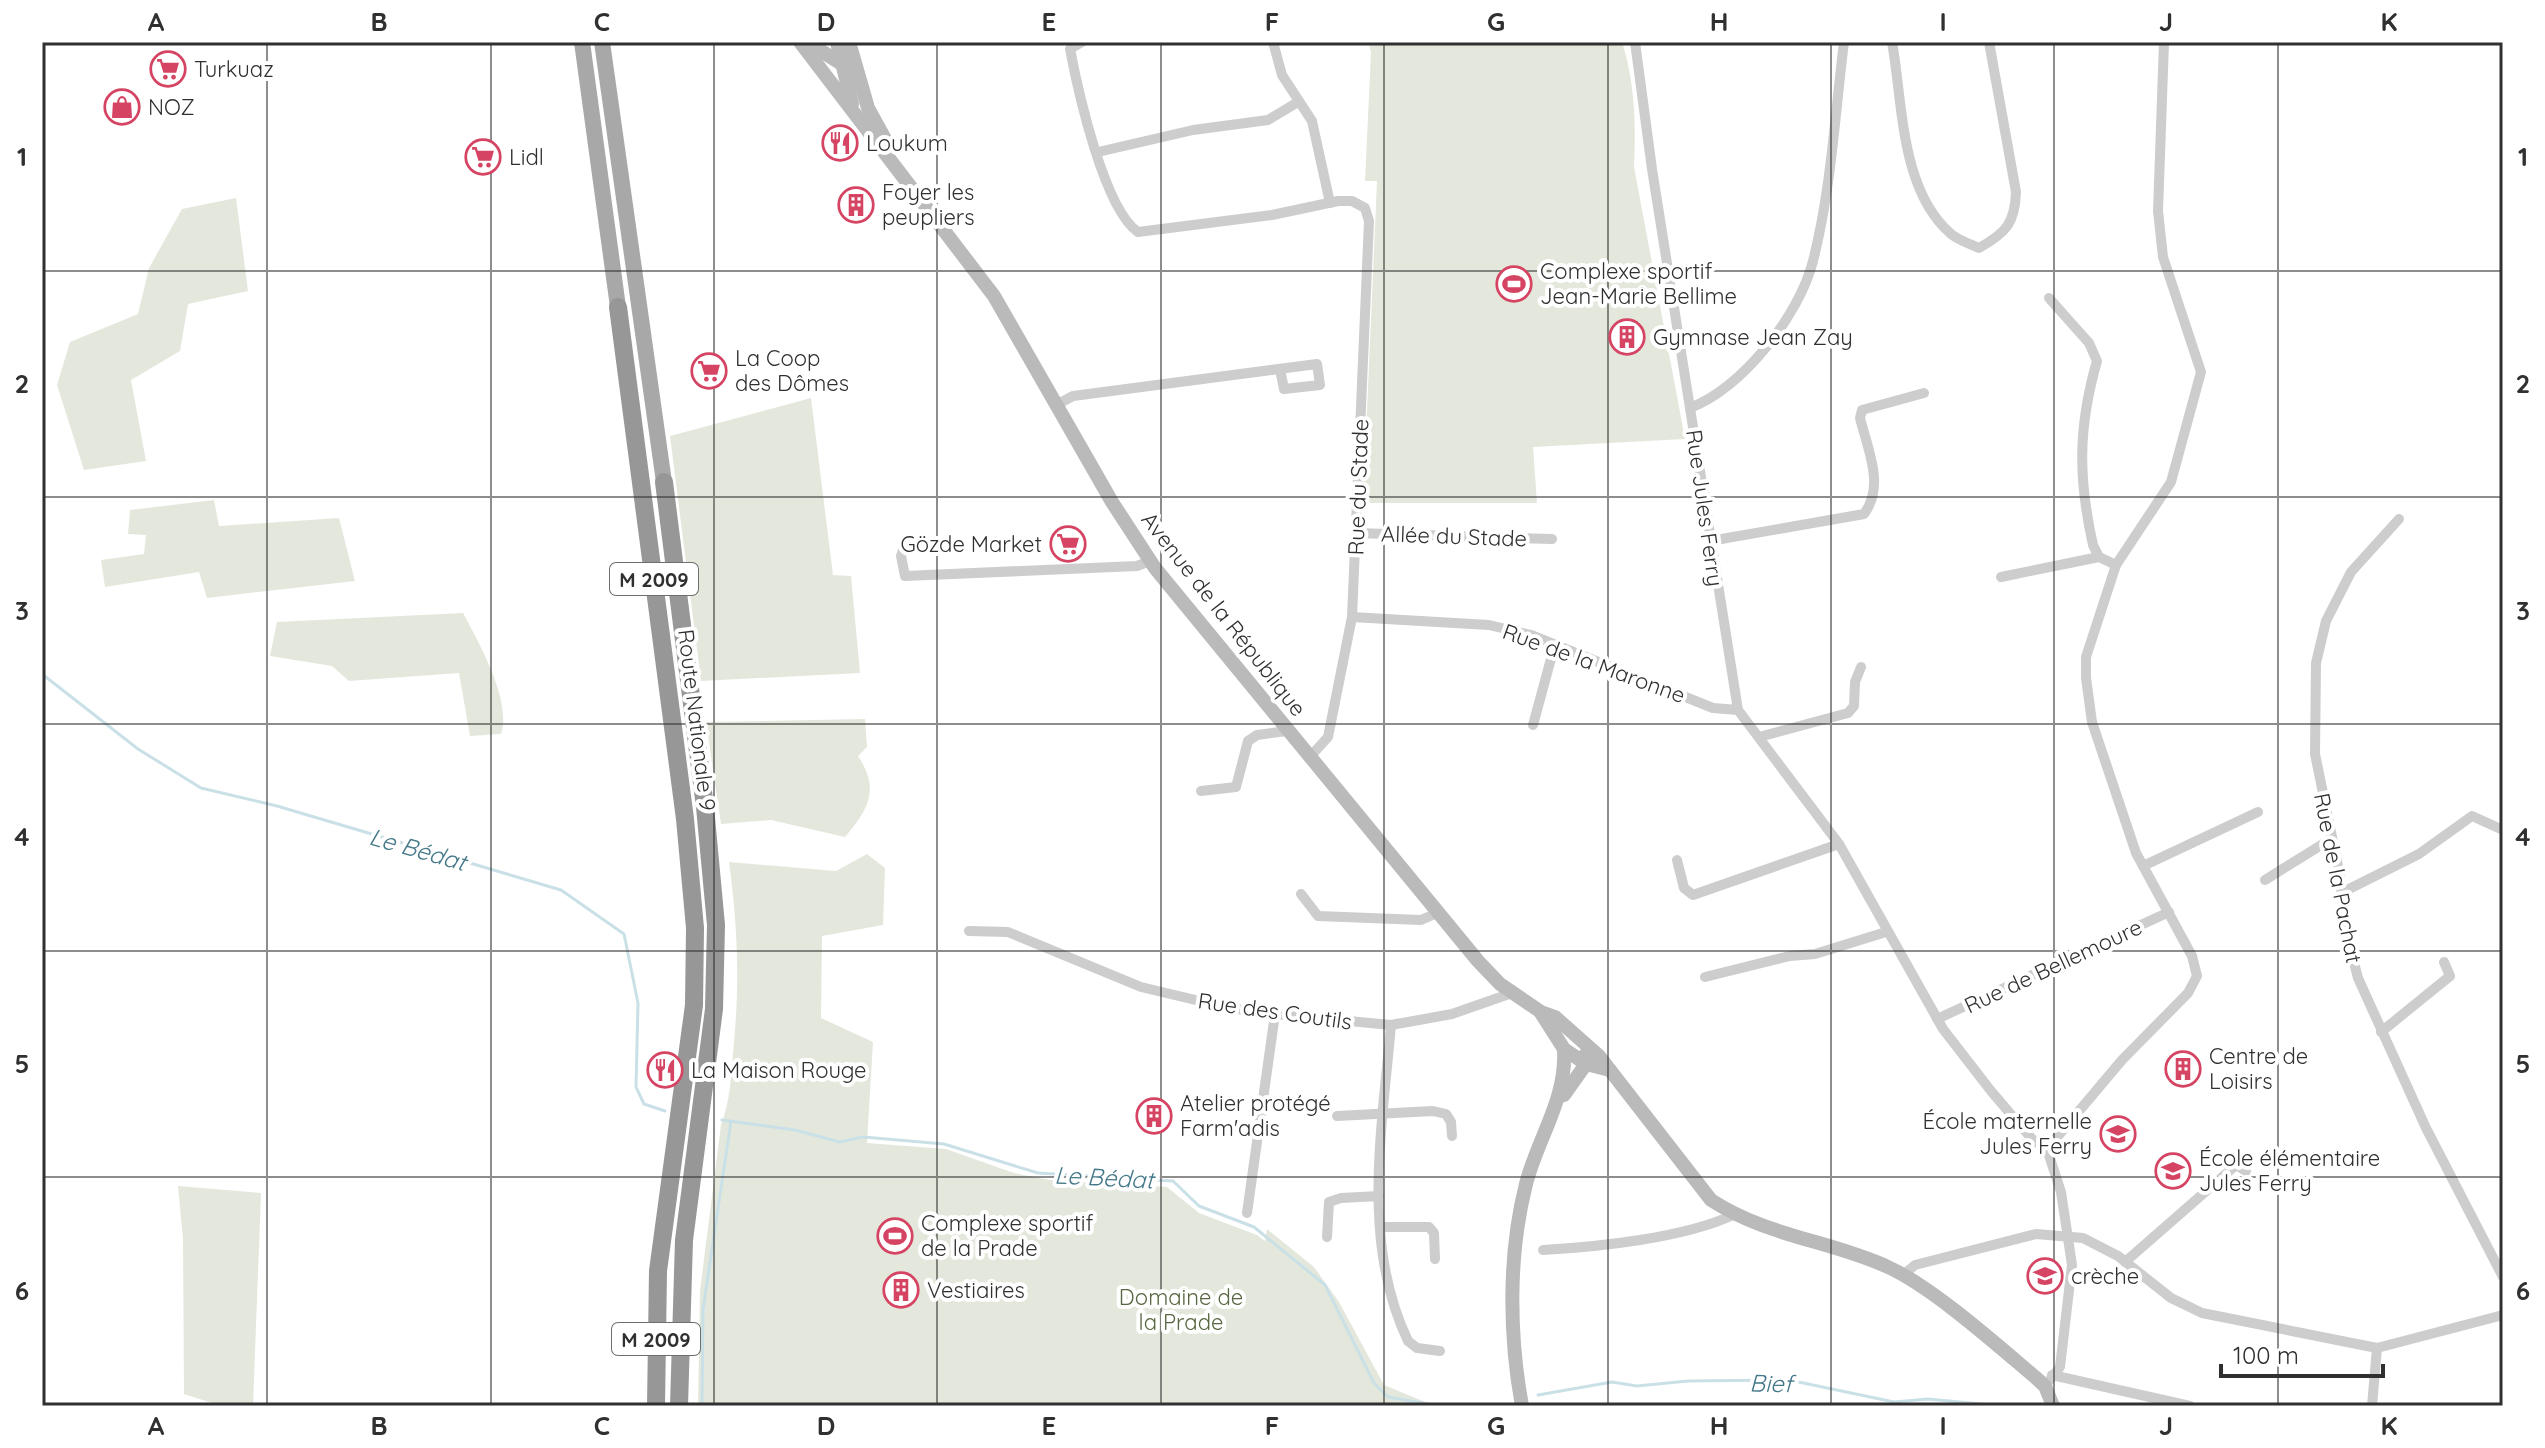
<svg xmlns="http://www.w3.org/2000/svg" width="2545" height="1448" font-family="Quicksand,sans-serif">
	<rect width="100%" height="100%" fill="#fff"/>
	<g fill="#e4e8dc">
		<path d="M1368 42H1622C1635 82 1636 125 1634 167L1685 439 1533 447 1537 503H1363L1377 181H1365L1371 52Z"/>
		<polygon points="236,198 248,291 188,304 180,351 131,380 146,461 84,470 57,385 70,342 138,314 149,268 182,209"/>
		<polygon points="811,398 833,575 851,576 860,673 701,681 670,436"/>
		<polygon points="214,500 219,526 339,518 355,581 207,598 199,572 105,587 101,560 144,554 146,535 128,534 130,510"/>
		<path d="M463 613C479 643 512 701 501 734L470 736 459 673 349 681 332 666 270 656 277 622Z"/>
		<path d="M865 719 867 747 858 756C880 789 869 809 845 837L771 820 721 824 706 722Z"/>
		<path d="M867 854 885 868 883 925 822 936 821 1018 873 1042 867 1143 946 1149 1014 1173 1050 1180 1167 1187 1199 1213 1257 1235 1265 1241 1267 1229 1314 1267 1339 1302 1384 1385 1435 1406H698L700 1291 721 1125C730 1102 731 1077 733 1053 740 985 738 929 729 862L836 871Z"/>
		<polygon points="178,1186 261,1193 253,1406 221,1406 184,1394 183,1239"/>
	</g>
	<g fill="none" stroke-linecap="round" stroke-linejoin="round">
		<g stroke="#cae0e7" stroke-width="3">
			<polyline points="42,674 138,749 201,788 277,806 561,890 624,934 638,1003 636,1087 644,1104 665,1111"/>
			<polyline points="722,1120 795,1130 840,1142 863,1137 944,1144 1038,1173 1173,1181 1199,1206 1254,1227 1325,1285 1374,1383 1388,1397 1440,1406"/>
			<polyline points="1538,1395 1612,1382 1637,1386 1688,1381 1789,1380 1894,1402 1928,1399 2003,1406"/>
			<polyline points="702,1406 703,1310 731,1121"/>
		</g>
		<g stroke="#cdcdcd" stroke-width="10">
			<path d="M1082 42 1070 49C1078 91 1104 209 1138 232L1272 215 1338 201H1352L1365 208 1369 221 1352 617 1328 737 1309 758"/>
			<polyline points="1273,42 1282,75 1312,121 1330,203"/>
			<polyline points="1635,42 1652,169 1738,710 1839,844 1943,1029 1991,1091 2032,1139 2047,1149 2061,1192 2072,1265 2060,1367 2045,1386"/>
			<path d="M1892 42C1903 103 1900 190 1951 234 1958 240 1970 244 1979 248 2006 233 2015 223 2016 192L1989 42"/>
			<polyline points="1098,152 1193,130 1268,120 1298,102"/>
			<path d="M2049 298 2089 343 2097 361C2078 427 2078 478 2093 545L2099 557 2116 565"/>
			<polyline points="1058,404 1073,396 1317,364 1320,385 1284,389 1280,369"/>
			<path d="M1690 408C1743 387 1799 316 1813 261 1831 191 1835 114 1844 42"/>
			<polyline points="2399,519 2351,572 2326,621 2316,663 2315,754 2340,876 2344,924 2358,978 2426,1128 2503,1277"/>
			<polyline points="1356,533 1552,539"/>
			<path d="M1710 541 1864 514C1885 486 1868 450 1860 418L1862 410 1924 393"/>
			<polyline points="905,544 901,556 905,576 1137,566 1150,561"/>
			<polyline points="2001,577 2099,557"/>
			<polyline points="1352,617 1489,625 1531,635 1713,708 1738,710"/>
			<polyline points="1533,725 1555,644"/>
			<polyline points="1759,737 1848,713 1854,706 1855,682 1861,667"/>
			<polyline points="1201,791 1236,787 1248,741 1257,735 1287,731"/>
			<polyline points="1677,860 1684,888 1693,895 1839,844"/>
			<polyline points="2143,866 2258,812"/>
			<polyline points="2265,880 2331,839"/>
			<polyline points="2341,893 2419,854 2472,816 2503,830"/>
			<polyline points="1301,894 1318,916 1421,920 1437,913"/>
			<polyline points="969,931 1008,932 1141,987 1229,1008 1275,1014 1391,1025 1452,1014 1512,993"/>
			<polyline points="1705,977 1790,956 1815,954 1886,932"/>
			<polyline points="1937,1019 2169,912"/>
			<path d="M1391 1025C1382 1130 1361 1243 1408 1341L1417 1348 1440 1351"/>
			<polyline points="2381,1032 2450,976 2444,962"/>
			<polyline points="1337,1116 1433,1111 1446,1114 1451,1122 1452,1136"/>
			<polyline points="2047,1149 2122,1060 2188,993 2197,976 2192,956 2136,853 2092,722 2086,678 2086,657 2116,565 2171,482 2201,372 2163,257 2158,211 2164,42"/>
			<polyline points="1247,1213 1275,1014"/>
			<polyline points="1380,1227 1429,1227 1434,1233 1435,1259"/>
			<polyline points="1327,1237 1329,1202 1341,1198 1379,1196"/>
			<path d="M1543 1250C1597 1247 1684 1238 1733 1215"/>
			<polyline points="2125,1262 2236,1165 2246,1171"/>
			<polyline points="1903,1275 1915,1265 2036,1234 2083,1238 2118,1256 2171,1298 2202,1313 2377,1348 2503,1315"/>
			<polyline points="2052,1375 2190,1406"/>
			<polyline points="2372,1406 2377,1348"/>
		</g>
		<g stroke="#bababa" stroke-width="14">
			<path d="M800 42 994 296 1112 502 1155 568 1478 961 1500 984 1541 1012 1555 1017 1599 1056 1711 1200C1768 1237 1829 1240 1888 1267 1932 1287 1996 1344 2035 1377L2045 1386 2053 1406"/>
			<polyline points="807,42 845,66"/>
			<polyline points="837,42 852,104"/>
			<polyline points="849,42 868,108 890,148"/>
			<polyline points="1541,1013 1564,1049 1586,1064 1610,1070"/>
			<polyline points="1564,1095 1586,1064 1585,1055"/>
			<path d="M1522 1406C1509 1335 1508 1255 1526 1184 1538 1137 1567 1099 1564 1049"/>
		</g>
		<g stroke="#a8a8a8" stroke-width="16">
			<polyline points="582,42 618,307"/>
			<polyline points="602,42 664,482"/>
		</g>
		<g stroke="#979797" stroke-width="18">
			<polyline points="618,307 685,819 695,928 694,1005 658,1271 656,1406"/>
			<polyline points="664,482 705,807 716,925 714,1009 684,1240 679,1406"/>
		</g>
	</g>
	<path fill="none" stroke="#303030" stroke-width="2" stroke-opacity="0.55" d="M267 42V1406M491 42V1406M714 42V1406M937 42V1406M1161 42V1406M1384 42V1406M1608 42V1406M1831 42V1406M2054 42V1406M2278 42V1406M42 271H2503M42 497H2503M42 724H2503M42 951H2503M42 1177H2503"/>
	<defs>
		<symbol id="supermarket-ring" viewBox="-11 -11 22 22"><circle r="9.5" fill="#fff" stroke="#d54463" stroke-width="1.5"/><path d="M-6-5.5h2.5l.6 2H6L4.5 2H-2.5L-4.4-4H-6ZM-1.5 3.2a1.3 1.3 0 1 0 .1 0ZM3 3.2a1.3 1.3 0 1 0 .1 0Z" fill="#d54463"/></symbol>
		<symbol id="shop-ring" viewBox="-11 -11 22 22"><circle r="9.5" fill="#fff" stroke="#d54463" stroke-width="1.5"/><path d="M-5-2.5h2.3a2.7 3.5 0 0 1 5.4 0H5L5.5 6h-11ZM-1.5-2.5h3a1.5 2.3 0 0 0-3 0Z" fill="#d54463"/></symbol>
		<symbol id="restaurant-ring" viewBox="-11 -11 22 22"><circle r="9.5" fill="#fff" stroke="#d54463" stroke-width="1.5"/><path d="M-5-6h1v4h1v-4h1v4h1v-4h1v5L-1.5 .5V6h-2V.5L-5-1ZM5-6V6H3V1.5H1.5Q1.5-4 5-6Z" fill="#d54463"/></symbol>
		<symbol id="building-ring" viewBox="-11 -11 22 22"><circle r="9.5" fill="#fff" stroke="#d54463" stroke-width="1.5"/><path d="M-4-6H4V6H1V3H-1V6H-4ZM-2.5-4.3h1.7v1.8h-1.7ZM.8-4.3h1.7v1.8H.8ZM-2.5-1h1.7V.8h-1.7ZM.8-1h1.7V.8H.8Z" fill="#d54463"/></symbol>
		<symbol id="stadium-ring" viewBox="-11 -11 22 22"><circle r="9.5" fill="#fff" stroke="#d54463" stroke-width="1.5"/><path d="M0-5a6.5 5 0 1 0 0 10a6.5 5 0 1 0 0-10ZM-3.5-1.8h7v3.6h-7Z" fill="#d54463"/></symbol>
		<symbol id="school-ring" viewBox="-11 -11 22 22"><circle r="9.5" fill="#fff" stroke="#d54463" stroke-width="1.5"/><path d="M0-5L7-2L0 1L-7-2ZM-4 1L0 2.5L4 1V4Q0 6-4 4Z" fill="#d54463"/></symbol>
	</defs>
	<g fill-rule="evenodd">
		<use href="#supermarket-ring" x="148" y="49" width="40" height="40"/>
		<use href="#shop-ring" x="102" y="87" width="40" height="40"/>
		<use href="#restaurant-ring" x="820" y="123" width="40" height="40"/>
		<use href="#supermarket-ring" x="463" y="137" width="40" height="40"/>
		<use href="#building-ring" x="836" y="185" width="40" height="40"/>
		<use href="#stadium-ring" x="1494" y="264" width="40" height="40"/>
		<use href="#building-ring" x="1607" y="317" width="40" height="40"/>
		<use href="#supermarket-ring" x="689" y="351" width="40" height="40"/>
		<use href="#supermarket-ring" x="1048" y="524" width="40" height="40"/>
		<use href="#building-ring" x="2163" y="1049" width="40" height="40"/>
		<use href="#restaurant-ring" x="645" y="1050" width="40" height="40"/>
		<use href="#building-ring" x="1134" y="1096" width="40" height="40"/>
		<use href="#school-ring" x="2098" y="1114" width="40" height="40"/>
		<use href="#school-ring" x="2153" y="1151" width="40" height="40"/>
		<use href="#stadium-ring" x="875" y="1216" width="40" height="40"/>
		<use href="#school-ring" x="2025" y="1256" width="40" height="40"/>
		<use href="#building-ring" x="881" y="1270" width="40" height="40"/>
	</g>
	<g text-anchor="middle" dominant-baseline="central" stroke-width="8" stroke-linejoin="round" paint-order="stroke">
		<g fill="#fff" stroke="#6e6e6e" stroke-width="2">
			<rect x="610" y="563" width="88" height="32" rx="6"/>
			<rect x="612" y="1323" width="88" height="32" rx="6"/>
		</g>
		<g font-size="20" font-weight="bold" fill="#303030">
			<text x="654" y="579">M 2009</text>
			<text x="656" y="1339">M 2009</text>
		</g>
		<g font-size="22" fill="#303030" stroke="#fff" text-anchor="start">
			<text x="194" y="69">Turkuaz</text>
			<text x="148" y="107">NOZ</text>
			<text x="866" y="143">Loukum</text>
			<text x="509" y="157">Lidl</text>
			<text x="882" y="192">Foyer les<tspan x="882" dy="25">peupliers</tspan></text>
			<text x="1540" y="271">Complexe sportif<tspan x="1540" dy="25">Jean-Marie Bellime</tspan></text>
			<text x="1653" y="337">Gymnase Jean Zay</text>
			<text x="735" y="358">La Coop<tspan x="735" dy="25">des Dômes</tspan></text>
			<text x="1042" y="544" text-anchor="end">Gözde Market</text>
			<text x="2209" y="1056">Centre de<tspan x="2209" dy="25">Loisirs</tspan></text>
			<text x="691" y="1070">La Maison Rouge</text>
			<text x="1180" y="1103">Atelier protégé<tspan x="1180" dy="25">Farm'adis</tspan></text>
			<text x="2092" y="1121" text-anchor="end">École maternelle<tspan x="2092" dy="25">Jules Ferry</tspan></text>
			<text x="2199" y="1158">École élémentaire<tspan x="2199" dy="25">Jules Ferry</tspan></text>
			<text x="921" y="1223">Complexe sportif<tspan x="921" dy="25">de la Prade</tspan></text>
			<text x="2071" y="1276">crèche</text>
			<text x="927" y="1290">Vestiaires</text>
		</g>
		<g font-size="22" fill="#303030" stroke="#fff">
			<text transform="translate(1358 487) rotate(-88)">Rue du Stade</text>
			<text transform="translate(1705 508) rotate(82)">Rue Jules Ferry</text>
			<text transform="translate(1454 536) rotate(2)">Allée du Stade</text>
			<text transform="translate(1224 614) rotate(52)">Avenue de la République</text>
			<text transform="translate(1594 663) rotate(20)">Rue de la Maronne</text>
			<text transform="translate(697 720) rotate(83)">Route Nationale 9</text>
			<text transform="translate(2338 878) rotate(79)">Rue de la Pachat</text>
			<text transform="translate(2053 966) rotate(-25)">Rue de Bellemoure</text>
			<text transform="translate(1275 1011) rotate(8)">Rue des Coutils</text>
		</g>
		<g font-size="22" fill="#586741" stroke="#fff">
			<text x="1181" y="1297">Domaine de<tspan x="1181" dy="25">la Prade</tspan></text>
		</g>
		<g font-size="24" font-style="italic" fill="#45798a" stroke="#fff">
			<text transform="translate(418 849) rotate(16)">Le Bédat</text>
			<text transform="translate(1104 1177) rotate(3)">Le Bédat</text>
			<text transform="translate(1771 1383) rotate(1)">Bief</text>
		</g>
	</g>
	<rect width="2545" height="1448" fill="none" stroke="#ffffff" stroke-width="88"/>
	<path d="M2221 1364v12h162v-12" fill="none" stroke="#303030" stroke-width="4"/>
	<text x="2233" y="1364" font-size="24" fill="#303030" stroke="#ffffff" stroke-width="6" paint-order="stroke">100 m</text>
	<rect x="44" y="44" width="2457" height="1360" fill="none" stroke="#303030" stroke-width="3"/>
	<g font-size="26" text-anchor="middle" font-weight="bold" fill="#303030">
		<text x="156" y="31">A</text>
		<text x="379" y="31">B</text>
		<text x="602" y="31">C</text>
		<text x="826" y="31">D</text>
		<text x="1049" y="31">E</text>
		<text x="1272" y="31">F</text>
		<text x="1496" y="31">G</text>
		<text x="1719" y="31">H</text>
		<text x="1943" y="31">I</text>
		<text x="2166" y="31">J</text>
		<text x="2389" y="31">K</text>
		<text x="22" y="166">1</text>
		<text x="2523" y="166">1</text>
		<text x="22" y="393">2</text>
		<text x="2523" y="393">2</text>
		<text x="22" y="620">3</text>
		<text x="2523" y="620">3</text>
		<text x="22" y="846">4</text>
		<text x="2523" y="846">4</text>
		<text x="22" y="1073">5</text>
		<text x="2523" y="1073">5</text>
		<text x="22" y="1300">6</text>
		<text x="2523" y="1300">6</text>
		<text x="156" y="1435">A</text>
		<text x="379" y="1435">B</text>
		<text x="602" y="1435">C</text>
		<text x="826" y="1435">D</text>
		<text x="1049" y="1435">E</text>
		<text x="1272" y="1435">F</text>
		<text x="1496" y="1435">G</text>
		<text x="1719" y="1435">H</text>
		<text x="1943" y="1435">I</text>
		<text x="2166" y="1435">J</text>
		<text x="2389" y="1435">K</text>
	</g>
</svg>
